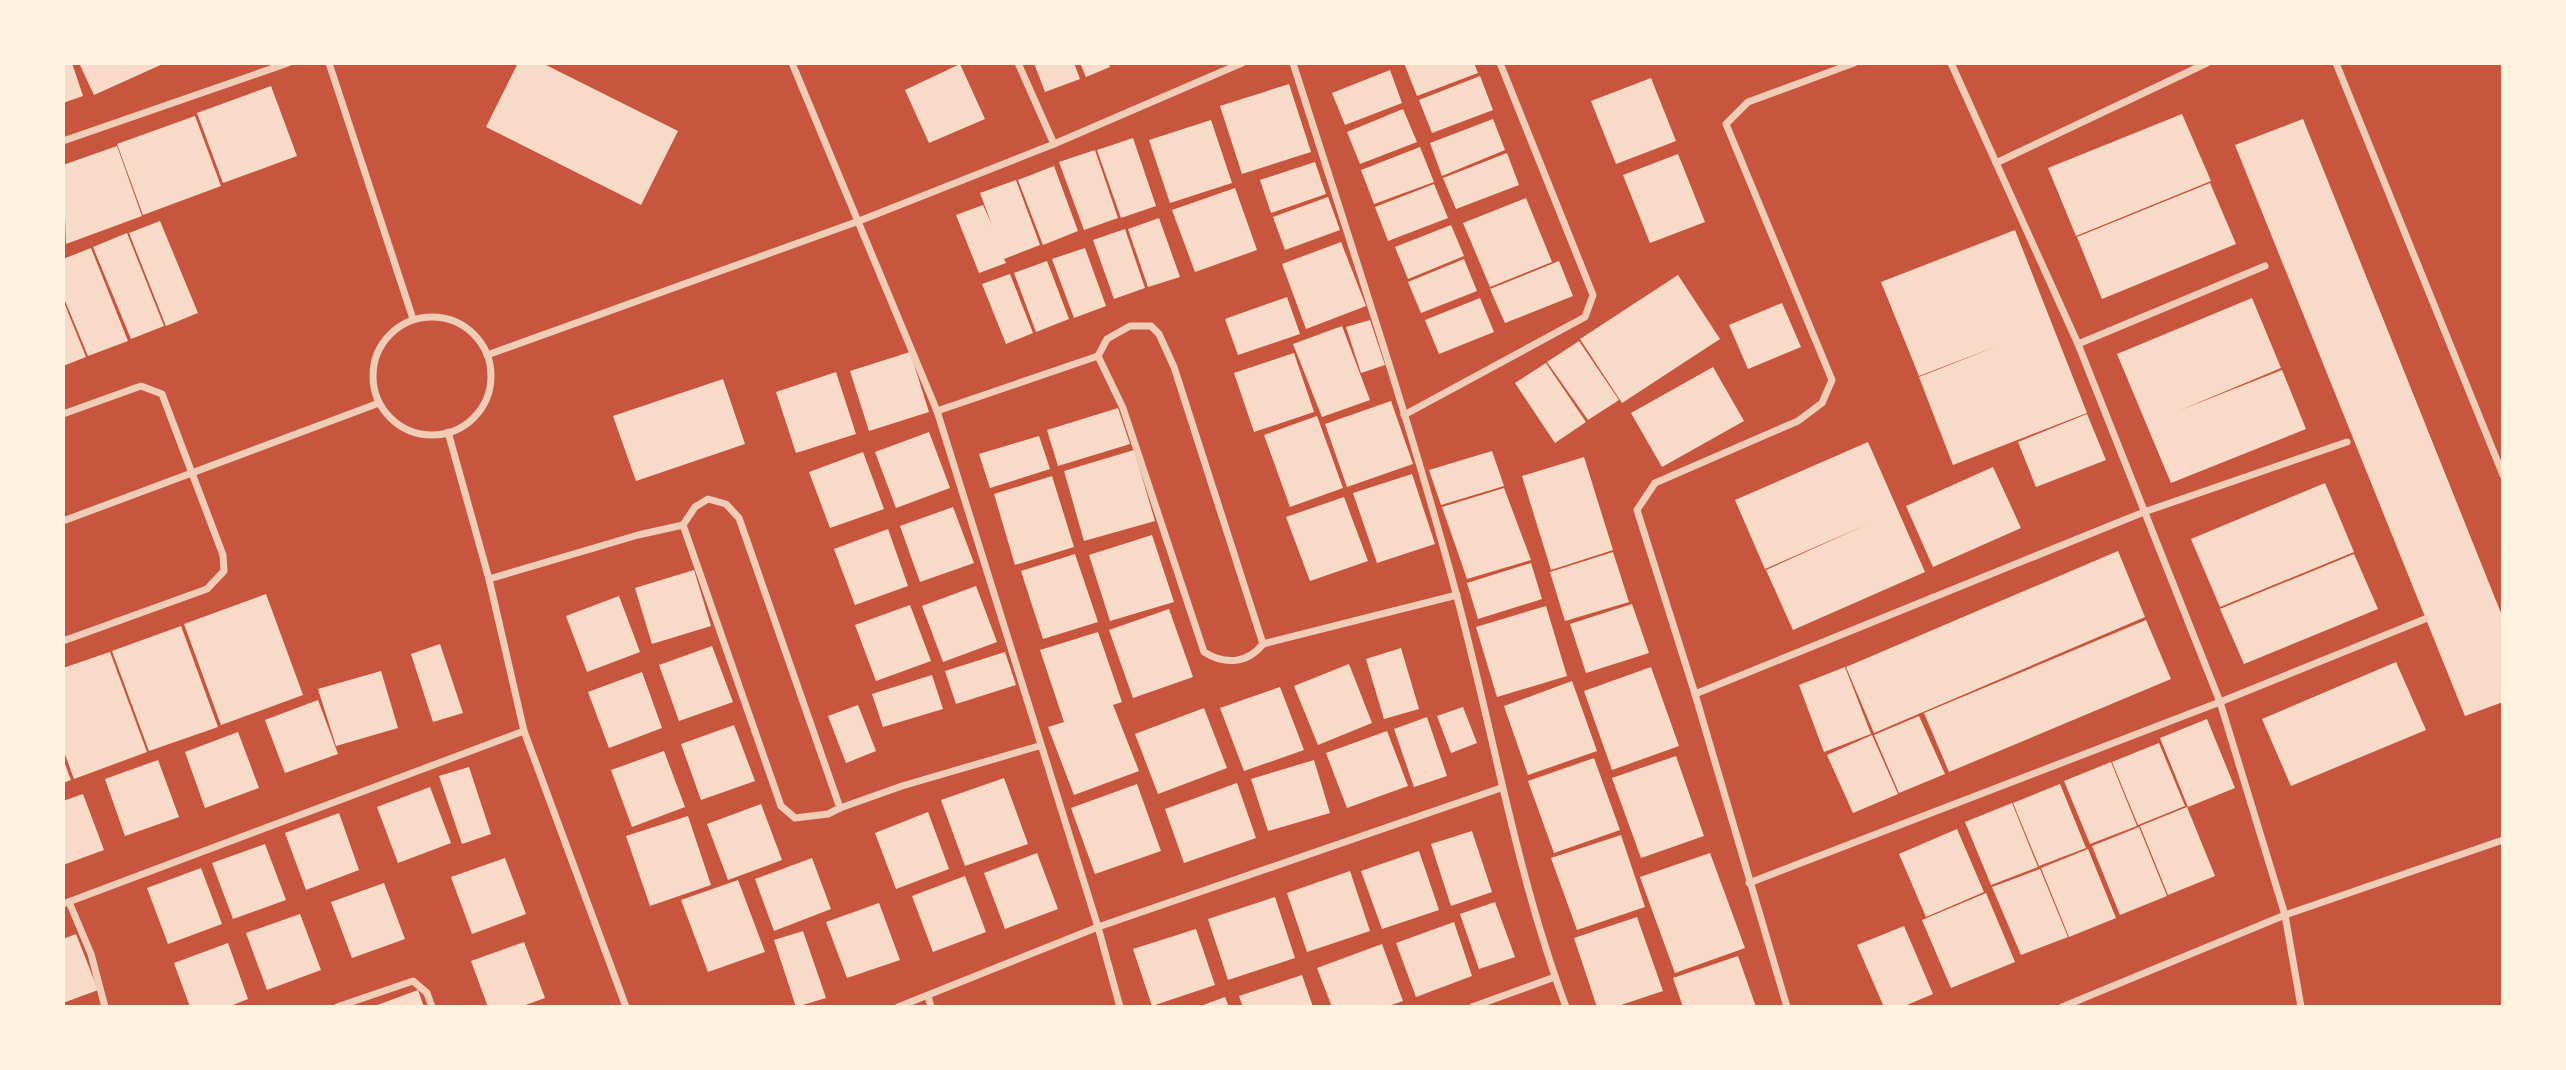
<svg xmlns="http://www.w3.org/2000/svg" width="2566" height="1070" font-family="'Fira Sans',sans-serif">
	<rect width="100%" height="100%" fill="#c8553d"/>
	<g fill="#f7dbc8">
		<polygon points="63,63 72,63 83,96 63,103"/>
		<polygon points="79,63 165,63 94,95"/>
		<polygon points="518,63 542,63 678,131 641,205 486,127"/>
		<polygon points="1034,63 1074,63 1080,79 1045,92"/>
		<polygon points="1080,63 1108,63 1110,67 1086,77"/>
		<polygon points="1404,63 1474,63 1478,73 1417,96"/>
		<polygon points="960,64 985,119 929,143 905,90"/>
		<polygon points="1390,70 1402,103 1345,125 1332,93"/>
		<polygon points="1480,76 1493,110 1432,133 1419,100"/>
		<polygon points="1651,78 1676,141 1616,164 1591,101"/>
		<polygon points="1289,84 1311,152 1242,174 1220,106"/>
		<polygon points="271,86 297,156 223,183 197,113"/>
		<polygon points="1403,109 1417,142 1360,164 1347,132"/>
		<polygon points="2182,114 2211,181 2076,236 2048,168"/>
		<polygon points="195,116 221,186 143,215 117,144"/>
		<polygon points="1493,119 1505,150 1442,176 1430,143"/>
		<polygon points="2303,119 2503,618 2503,702 2465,716 2235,145"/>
		<polygon points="1211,120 1232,183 1170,203 1149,140"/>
		<polygon points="1133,138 1156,206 1121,218 1097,150"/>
		<polygon points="117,146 142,216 66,244 63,165"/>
		<polygon points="1420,147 1434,182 1374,204 1361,170"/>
		<polygon points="1095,150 1118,218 1084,230 1059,162"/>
		<polygon points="1507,153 1519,185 1456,209 1443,178"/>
		<polygon points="1678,154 1705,222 1650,243 1623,175"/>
		<polygon points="1315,162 1326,194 1271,213 1260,180"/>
		<polygon points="1054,166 1078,231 1043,245 1018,180"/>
		<polygon points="1016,180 1040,245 1004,259 1006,263 979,273 956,215 983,205 992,225 980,193"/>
		<polygon points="2210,183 2236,244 2102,299 2077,237"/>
		<polygon points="1434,184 1448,218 1388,241 1375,207"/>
		<polygon points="1235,188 1257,250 1195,272 1172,210"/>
		<polygon points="1328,197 1340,230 1285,250 1273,217"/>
		<polygon points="1526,198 1552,262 1490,287 1463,223"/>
		<polygon points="1159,218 1180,277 1148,287 1128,229"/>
		<polygon points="160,221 198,313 166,326 129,233"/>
		<polygon points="1451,225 1464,256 1408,279 1395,247"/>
		<polygon points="1125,229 1145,288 1114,299 1093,240"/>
		<polygon points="2015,230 2087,413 1953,465 1919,377 2000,345 1919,376 1881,282"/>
		<polygon points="127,233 164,326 131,339 93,247"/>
		<polygon points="1341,242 1366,306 1306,329 1282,264"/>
		<polygon points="91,248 128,341 88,356 63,296 63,259"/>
		<polygon points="1085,248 1106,306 1074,318 1052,259"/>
		<polygon points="1464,259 1477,291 1421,313 1408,282"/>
		<polygon points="1047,261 1069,319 1036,332 1014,273"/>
		<polygon points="1559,261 1573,296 1505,323 1490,289"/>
		<polygon points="1010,274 1033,333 1006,344 982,284"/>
		<polygon points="1678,275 1720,339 1622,403 1580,339"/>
		<polygon points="1287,297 1300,334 1238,355 1225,319"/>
		<polygon points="1480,298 1494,332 1439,354 1425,320"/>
		<polygon points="2252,298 2281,368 2178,411 2282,370 2306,429 2171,483 2117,354"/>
		<polygon points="63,300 86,357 63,366"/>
		<polygon points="1782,303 1801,347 1748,369 1729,325"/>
		<polygon points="1370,320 1385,365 1361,373 1346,327"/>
		<polygon points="1342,326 1370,400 1322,417 1293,344"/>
		<polygon points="1579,341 1619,400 1588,420 1547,362"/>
		<polygon points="910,352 929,412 869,431 850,371"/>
		<polygon points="1294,353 1314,412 1254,432 1234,373"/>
		<polygon points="1546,363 1586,422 1555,443 1515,383"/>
		<polygon points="1713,367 1744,421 1662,467 1631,413"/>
		<polygon points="836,372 856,434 796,453 776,392"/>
		<polygon points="723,379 745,444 636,481 613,416"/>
		<polygon points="1391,401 1413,464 1347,487 1325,424"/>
		<polygon points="1118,408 1130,444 1058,466 1047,430"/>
		<polygon points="2087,414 2106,460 2036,487 2018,442"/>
		<polygon points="1317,416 1343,488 1290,507 1264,435"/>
		<polygon points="929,432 950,488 896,508 875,452"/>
		<polygon points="1039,436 1050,469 990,488 979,454"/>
		<polygon points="1868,442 1925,572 1793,630 1766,570 1868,524 1765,569 1735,500"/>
		<polygon points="1134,450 1155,521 1084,541 1064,471"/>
		<polygon points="1492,451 1504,486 1441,505 1429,470"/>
		<polygon points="863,452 884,509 830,528 809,472"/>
		<polygon points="1584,457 1613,550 1551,570 1522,476"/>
		<polygon points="1993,467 2021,528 1933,567 1906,506"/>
		<polygon points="1412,474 1435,544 1377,563 1353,493"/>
		<polygon points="1052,476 1074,547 1015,565 994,494"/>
		<polygon points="2325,483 2354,552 2220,607 2191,539"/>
		<polygon points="1504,488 1531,560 1467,579 1442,507"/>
		<polygon points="1344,497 1368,561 1310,581 1286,517"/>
		<polygon points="953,507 974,563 920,582 900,526"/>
		<polygon points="888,529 908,586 855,605 834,549"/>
		<polygon points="1152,535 1174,602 1110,621 1089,555"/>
		<polygon points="2118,551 2145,617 1874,733 1846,667"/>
		<polygon points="1613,552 1629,602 1565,621 1550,572"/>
		<polygon points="1075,554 1098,622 1043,639 1021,571"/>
		<polygon points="2354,554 2378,609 2244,664 2220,609"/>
		<polygon points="1531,563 1542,599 1478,619 1467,583"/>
		<polygon points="694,570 711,626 652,644 635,588"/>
		<polygon points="976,586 997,642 943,662 922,606"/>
		<polygon points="266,594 303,695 221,725 184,624"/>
		<polygon points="619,596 640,652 587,672 566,616"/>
		<polygon points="1632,604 1649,653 1586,673 1570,624"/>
		<polygon points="910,605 931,661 876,681 855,625"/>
		<polygon points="1546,606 1567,676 1497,697 1476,627"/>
		<polygon points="1169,609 1193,677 1133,698 1109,630"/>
		<polygon points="2146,620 2171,679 1949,772 1924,713"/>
		<polygon points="181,626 218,727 149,751 112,651"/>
		<polygon points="1098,632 1122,702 1113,705 1139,771 1074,795 1048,727 1064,722 1040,650"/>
		<polygon points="440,644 463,713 433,722 411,654"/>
		<polygon points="712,646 733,702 679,721 659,665"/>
		<polygon points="1401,648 1419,709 1384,719 1366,659"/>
		<polygon points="110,652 147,752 74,779 63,749 63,668"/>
		<polygon points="1005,652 1016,685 956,704 945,671"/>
		<polygon points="2396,662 2426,730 2291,786 2262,719"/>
		<polygon points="1349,664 1372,723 1318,745 1294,686"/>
		<polygon points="1651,667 1679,746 1612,770 1584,691"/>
		<polygon points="1845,667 1871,734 1824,752 1799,685"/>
		<polygon points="381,671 398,728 336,746 318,689"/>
		<polygon points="642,672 662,728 609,748 588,692"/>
		<polygon points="932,675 943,709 883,727 872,694"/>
		<polygon points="1572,681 1597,751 1528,775 1504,706"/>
		<polygon points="1280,687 1304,750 1244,771 1220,708"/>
		<polygon points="318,700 338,754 285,773 265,720"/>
		<polygon points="858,705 876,751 846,763 828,716"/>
		<polygon points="1463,707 1477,743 1451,753 1437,716"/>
		<polygon points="1204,708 1227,768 1158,794 1135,734"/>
		<polygon points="1919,716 1945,774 1899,793 1874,735"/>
		<polygon points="1427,717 1447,776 1414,787 1394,729"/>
		<polygon points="2207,719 2235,788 2188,807 2160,738"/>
		<polygon points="734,725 755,781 701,800 681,744"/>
		<polygon points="1387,731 1408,786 1347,808 1326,753"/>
		<polygon points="238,732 259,788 205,808 185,752"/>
		<polygon points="1872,735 1898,794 1853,813 1827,755"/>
		<polygon points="2159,743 2185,806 2138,825 2112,762"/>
		<polygon points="664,751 685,807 632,827 611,770"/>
		<polygon points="1676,756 1704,836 1641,858 1612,778"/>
		<polygon points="1594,758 1620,830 1554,853 1528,781"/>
		<polygon points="63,759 71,780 63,783"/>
		<polygon points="158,760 179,817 125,836 105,779"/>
		<polygon points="1314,760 1330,813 1268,831 1251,779"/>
		<polygon points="2111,762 2137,826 2090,844 2064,781"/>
		<polygon points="469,767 491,834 462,844 439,776"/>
		<polygon points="1004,778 1028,844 965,866 941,800"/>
		<polygon points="1237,783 1256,838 1184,863 1165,809"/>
		<polygon points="1137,784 1161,851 1095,874 1071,808"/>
		<polygon points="2060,784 2086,848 2039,866 2013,803"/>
		<polygon points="430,787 451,843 398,863 377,807"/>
		<polygon points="83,794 104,850 63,865 63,801"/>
		<polygon points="2012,803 2038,867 1991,885 1965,822"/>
		<polygon points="761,804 782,860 728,880 707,824"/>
		<polygon points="2187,807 2215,876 2168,895 2140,826"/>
		<polygon points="928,812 949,869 896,889 875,833"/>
		<polygon points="339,813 359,870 306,890 285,833"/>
		<polygon points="688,816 711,885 650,906 626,836"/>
		<polygon points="2139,827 2167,896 2120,915 2092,846"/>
		<polygon points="1957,829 1984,892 1926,917 1899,854"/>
		<polygon points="1472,831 1492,892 1451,906 1431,844"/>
		<polygon points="1621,835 1645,907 1577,930 1551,858"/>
		<polygon points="265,844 286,900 233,919 212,863"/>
		<polygon points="2088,849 2116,918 2069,937 2041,868"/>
		<polygon points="1419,851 1439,910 1382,929 1361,871"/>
		<polygon points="1037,853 1058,909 1005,929 984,873"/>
		<polygon points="1710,853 1745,948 1675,973 1640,877"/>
		<polygon points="505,858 526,914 472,934 451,877"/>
		<polygon points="812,858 831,909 774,931 755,879"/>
		<polygon points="201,868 222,924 168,944 147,888"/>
		<polygon points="2040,869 2068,937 2021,955 1992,887"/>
		<polygon points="1350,871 1370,931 1307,952 1287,893"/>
		<polygon points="965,876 986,932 933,952 912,896"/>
		<polygon points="738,880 765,952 708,972 681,900"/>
		<polygon points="384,883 405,939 352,958 331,902"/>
		<polygon points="1986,893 2015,962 1951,988 1922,920"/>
		<polygon points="1275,897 1295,958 1228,980 1208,919"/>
		<polygon points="1495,902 1515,957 1479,969 1460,914"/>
		<polygon points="879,903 900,960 847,978 826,922"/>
		<polygon points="300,914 321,970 267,990 246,933"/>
		<polygon points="1637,917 1663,991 1615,1007 1597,1007 1574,938"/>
		<polygon points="1454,922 1472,976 1416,997 1396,943"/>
		<polygon points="1904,926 1933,994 1902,1007 1884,1007 1857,945"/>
		<polygon points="1196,929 1215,985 1152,1006 1133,949"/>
		<polygon points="803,931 826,998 796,1007 774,940"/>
		<polygon points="76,934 98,990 63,1003 63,939"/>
		<polygon points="524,942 545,998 520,1007 488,1007 471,961"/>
		<polygon points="228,943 248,999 228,1007 190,1007 174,963"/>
		<polygon points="1382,944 1403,1001 1385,1007 1332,1007 1317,968"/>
		<polygon points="1738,956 1756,1007 1683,1007 1673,978"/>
		<polygon points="1302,975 1313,1007 1243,1007 1239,996"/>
		<polygon points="418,990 424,1007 372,1007"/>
		<polygon points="1225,997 1229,1007 1198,1007"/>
	</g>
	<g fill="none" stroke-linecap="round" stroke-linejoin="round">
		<g stroke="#f1ccb7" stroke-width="7">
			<polyline points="329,63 413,319"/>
			<polyline points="792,63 937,411 1098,927 1120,1007"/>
			<polyline points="1018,63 1054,144"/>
			<path d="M1293 63C1349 239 1408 415 1456 593 1493 731 1516 873 1566 1007"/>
			<polyline points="1951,63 2078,344 2220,702 2285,915 2301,1007"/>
			<polyline points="2336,63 2503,475"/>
			<polyline points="63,141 288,63"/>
			<polyline points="1996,163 2207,63"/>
			<circle cx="432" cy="376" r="59"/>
			<path d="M1130 326H1151L1159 334 1174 367 1263 644C1247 664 1225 665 1204 652L1123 408 1098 356 1107 339Z"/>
			<polyline points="2078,344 2265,266"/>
			<polyline points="487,355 859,221 1054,144 1242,63"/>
			<polyline points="937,411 1098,356"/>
			<polyline points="63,414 141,386 162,394 223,555 224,571 207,589 63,641"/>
			<polyline points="1404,415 1585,317 1593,295 1500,63"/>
			<polyline points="448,432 489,579 524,731 626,1007"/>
			<polygon points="708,499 726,504 739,518 840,808 828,814 795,818 781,806 683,525 695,507"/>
			<polyline points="63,521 379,403"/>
			<polyline points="489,579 638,535 683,525"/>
			<polyline points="1263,644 1457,595"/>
			<polyline points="1695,694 2144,512 2347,442"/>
			<polyline points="840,808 902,786 1039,746"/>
			<polyline points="1749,883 2220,702 2425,619"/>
			<polyline points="69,902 91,954 105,1007"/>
			<polyline points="63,904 524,731"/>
			<polyline points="928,996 931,1007"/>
			<polyline points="337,1007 413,981 427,993 432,1007"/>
			<polyline points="898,1007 1098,927 1501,788"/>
			<polyline points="1472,1007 1555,977"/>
			<polyline points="1787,1007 1695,694 1637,510 1655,483 1798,421 1822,403 1832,380 1726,124 1748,102 1854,63"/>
			<polyline points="2062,1007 2285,915 2503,840"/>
		</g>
	</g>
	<rect width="2566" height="1070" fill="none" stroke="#fff3e0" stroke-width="130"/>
</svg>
